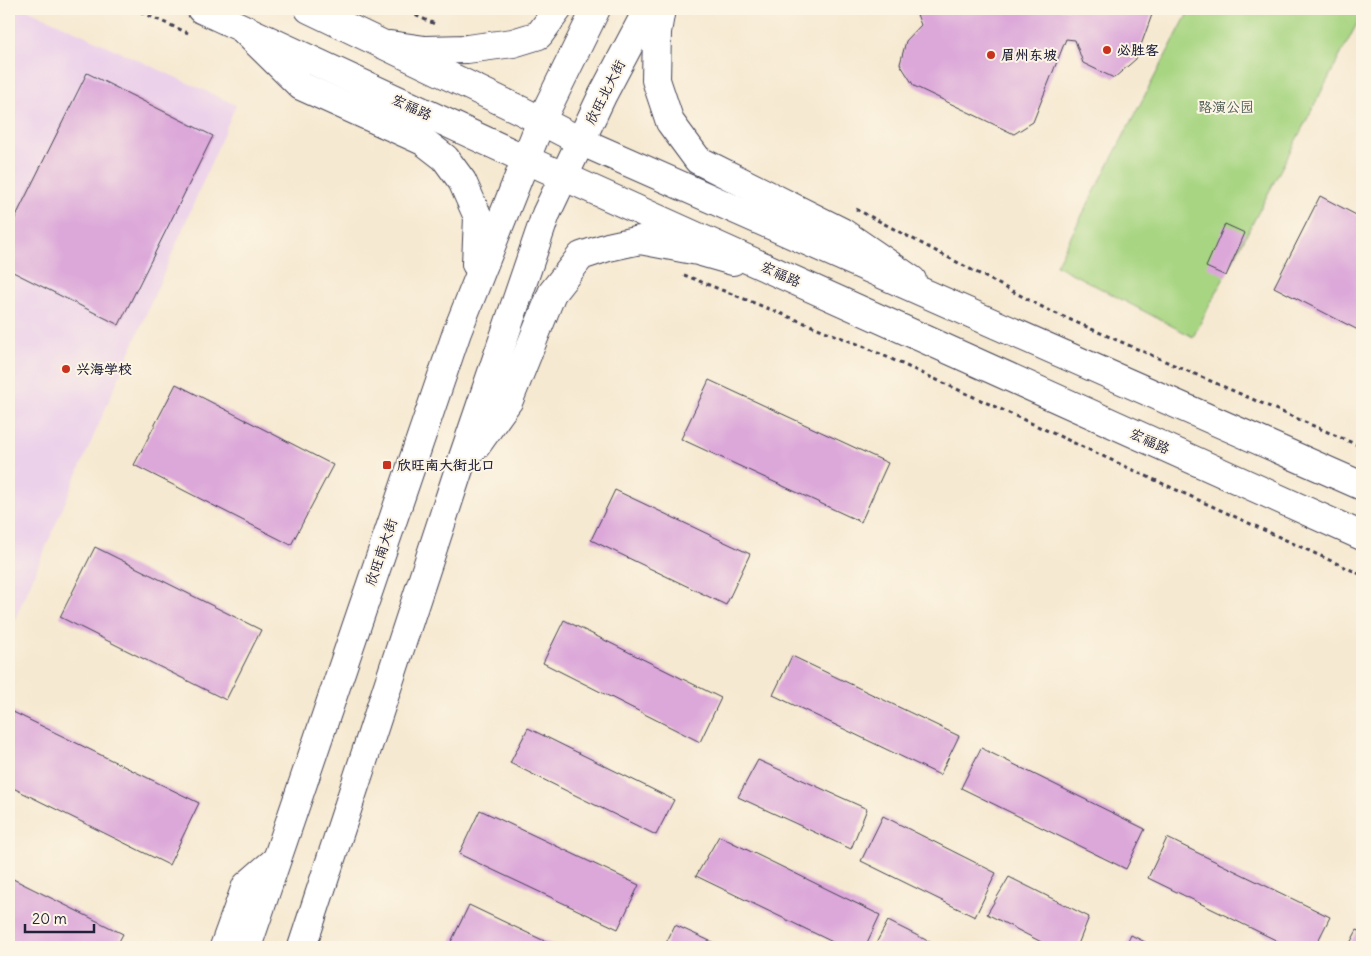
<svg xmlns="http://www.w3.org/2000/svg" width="1371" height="956" font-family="Delius,'LXGW WenKai TC',sans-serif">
	<rect width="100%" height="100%" fill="#fcf5e5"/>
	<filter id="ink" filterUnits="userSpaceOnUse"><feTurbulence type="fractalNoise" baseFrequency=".02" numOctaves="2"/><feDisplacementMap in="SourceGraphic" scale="10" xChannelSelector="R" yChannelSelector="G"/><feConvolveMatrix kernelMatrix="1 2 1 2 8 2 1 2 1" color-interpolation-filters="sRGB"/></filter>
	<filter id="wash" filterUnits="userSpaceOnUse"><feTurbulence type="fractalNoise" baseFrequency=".0096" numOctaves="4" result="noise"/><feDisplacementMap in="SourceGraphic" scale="20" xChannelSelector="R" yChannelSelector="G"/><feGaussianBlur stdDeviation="1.12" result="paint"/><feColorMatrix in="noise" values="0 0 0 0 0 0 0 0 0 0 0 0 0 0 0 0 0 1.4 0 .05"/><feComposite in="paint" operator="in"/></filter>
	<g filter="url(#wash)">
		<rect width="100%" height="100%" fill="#f6e9d1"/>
		<polygon fill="#ecd1ea" points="9,9 27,9 236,105 9,633"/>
		<polygon fill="#a8d582" stroke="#657c5e" points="1190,9 1362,9 1362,14 1193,337 1056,265"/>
		<g id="blocks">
			<g fill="#dca7d9">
				<polygon points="915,9 1154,9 1136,59 1114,78 1083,63 1075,40 1066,39 1033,122 1014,134 914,86 900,64 906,41 921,25"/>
				<polygon points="87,73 213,136 119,325 9,270 9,230"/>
				<polygon points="1320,196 1362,218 1362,332 1274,287"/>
				<polygon points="1225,224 1245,233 1226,276 1206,267"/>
				<polygon points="709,380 888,463 861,522 681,439"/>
				<polygon points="176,384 333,465 291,545 134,465"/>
				<polygon points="615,490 750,554 726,605 591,540"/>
				<polygon points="95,547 261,630 226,700 60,617"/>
				<polygon points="564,620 721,698 700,742 543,663"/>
				<polygon points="792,656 959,736 940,775 773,695"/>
				<polygon points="9,710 199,803 169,865 9,786"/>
				<polygon points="528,728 674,800 656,835 510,763"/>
				<polygon points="981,748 1145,829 1126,869 961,788"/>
				<polygon points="758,760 867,809 851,849 738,797"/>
				<polygon points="480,810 639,885 618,929 459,854"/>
				<polygon points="883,816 996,873 975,917 861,861"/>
				<polygon points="719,836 880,915 865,947 843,947 696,876"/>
				<polygon points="1167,838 1330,917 1315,947 1290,947 1148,878"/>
				<polygon points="9,877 123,934 116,947 9,947"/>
				<polygon points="1009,877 1089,917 1077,947 1051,947 987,914"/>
				<polygon points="469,905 557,947 457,947 450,944"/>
				<polygon points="888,921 940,947 874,947"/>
				<polygon points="675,925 723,947 664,947"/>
				<polygon points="1357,930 1362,932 1362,947 1348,947"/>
				<polygon points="1131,935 1155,947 1125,947"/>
			</g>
		</g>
	</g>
	<g filter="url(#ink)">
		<use href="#blocks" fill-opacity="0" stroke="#424052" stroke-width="1"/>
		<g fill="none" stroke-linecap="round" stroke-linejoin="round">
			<defs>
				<polyline id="tertiary" points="224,947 246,886 276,860"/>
				<g id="secondary">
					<polyline points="661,9 657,32 656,80 670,122 698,160 842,232 912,280"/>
					<polyline points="245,31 301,86 423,141 445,158 462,181 478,217 476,264"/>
					<polyline points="390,45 425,50 467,49 513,43 539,35 558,9"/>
					<polyline points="476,446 509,400 552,293 581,256 608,247 640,240 698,251 733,261"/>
					<polyline points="247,947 457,332 541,121 596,9"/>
					<polyline points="302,947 459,469 546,214 602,96 648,9"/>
				</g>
				<g id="primary">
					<polyline points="201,9 525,159 1362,536"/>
					<polyline points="309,9 522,111 580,141 1362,486"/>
				</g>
			</defs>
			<use href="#tertiary" stroke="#424052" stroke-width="30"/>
			<use href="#secondary" stroke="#424052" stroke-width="30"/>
			<use href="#primary" stroke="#424052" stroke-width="30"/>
			<g stroke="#424052" stroke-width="3" stroke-dasharray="4 4" stroke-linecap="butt">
				<polyline points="134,9 188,33"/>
				<polyline points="401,9 435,24"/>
				<polyline points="856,209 1048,310 1362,447"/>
				<polyline points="684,275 865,347 1362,575"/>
			</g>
			<use href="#tertiary" stroke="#fff" stroke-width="28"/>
			<use href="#secondary" stroke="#fff" stroke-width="28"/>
			<use href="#primary" stroke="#fff" stroke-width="28"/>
		</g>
	</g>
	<g fill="#c8321e" stroke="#fcf5e5" stroke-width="2">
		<circle cx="1107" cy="50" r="5"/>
		<circle cx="991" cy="55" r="5"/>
		<circle cx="66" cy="369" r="5"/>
		<rect x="382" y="460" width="10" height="10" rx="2.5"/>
	</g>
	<g text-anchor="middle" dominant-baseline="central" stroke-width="4" stroke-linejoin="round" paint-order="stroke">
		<g font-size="14" font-weight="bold" fill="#22223b" stroke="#fcf5e5" text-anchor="start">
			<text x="1117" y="50">必胜客</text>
			<text x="1001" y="55">眉州东坡</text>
			<text x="76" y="369">兴海学校</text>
			<text x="397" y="465">欣旺南大街北口</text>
		</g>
		<g font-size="14" fill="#22223b" stroke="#fcf5e5">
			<text transform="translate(605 92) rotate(-63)">欣旺北大街</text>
			<text transform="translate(412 107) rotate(25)">宏福路</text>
			<text transform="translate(781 274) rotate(24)">宏福路</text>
			<text transform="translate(1150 441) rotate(24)">宏福路</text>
			<text transform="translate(381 552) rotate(-71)">欣旺南大街</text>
		</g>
		<g font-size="14" fill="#4a5850" stroke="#fcf5e5">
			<text x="1226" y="107">路演公园</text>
		</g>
	</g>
	<rect width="1371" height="956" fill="none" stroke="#fcf5e5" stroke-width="30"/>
	<path d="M25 924v8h69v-8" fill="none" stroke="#22223b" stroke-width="2.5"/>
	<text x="32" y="924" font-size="15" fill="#22223b" stroke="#fcf5e5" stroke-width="4" paint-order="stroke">20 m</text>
</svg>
